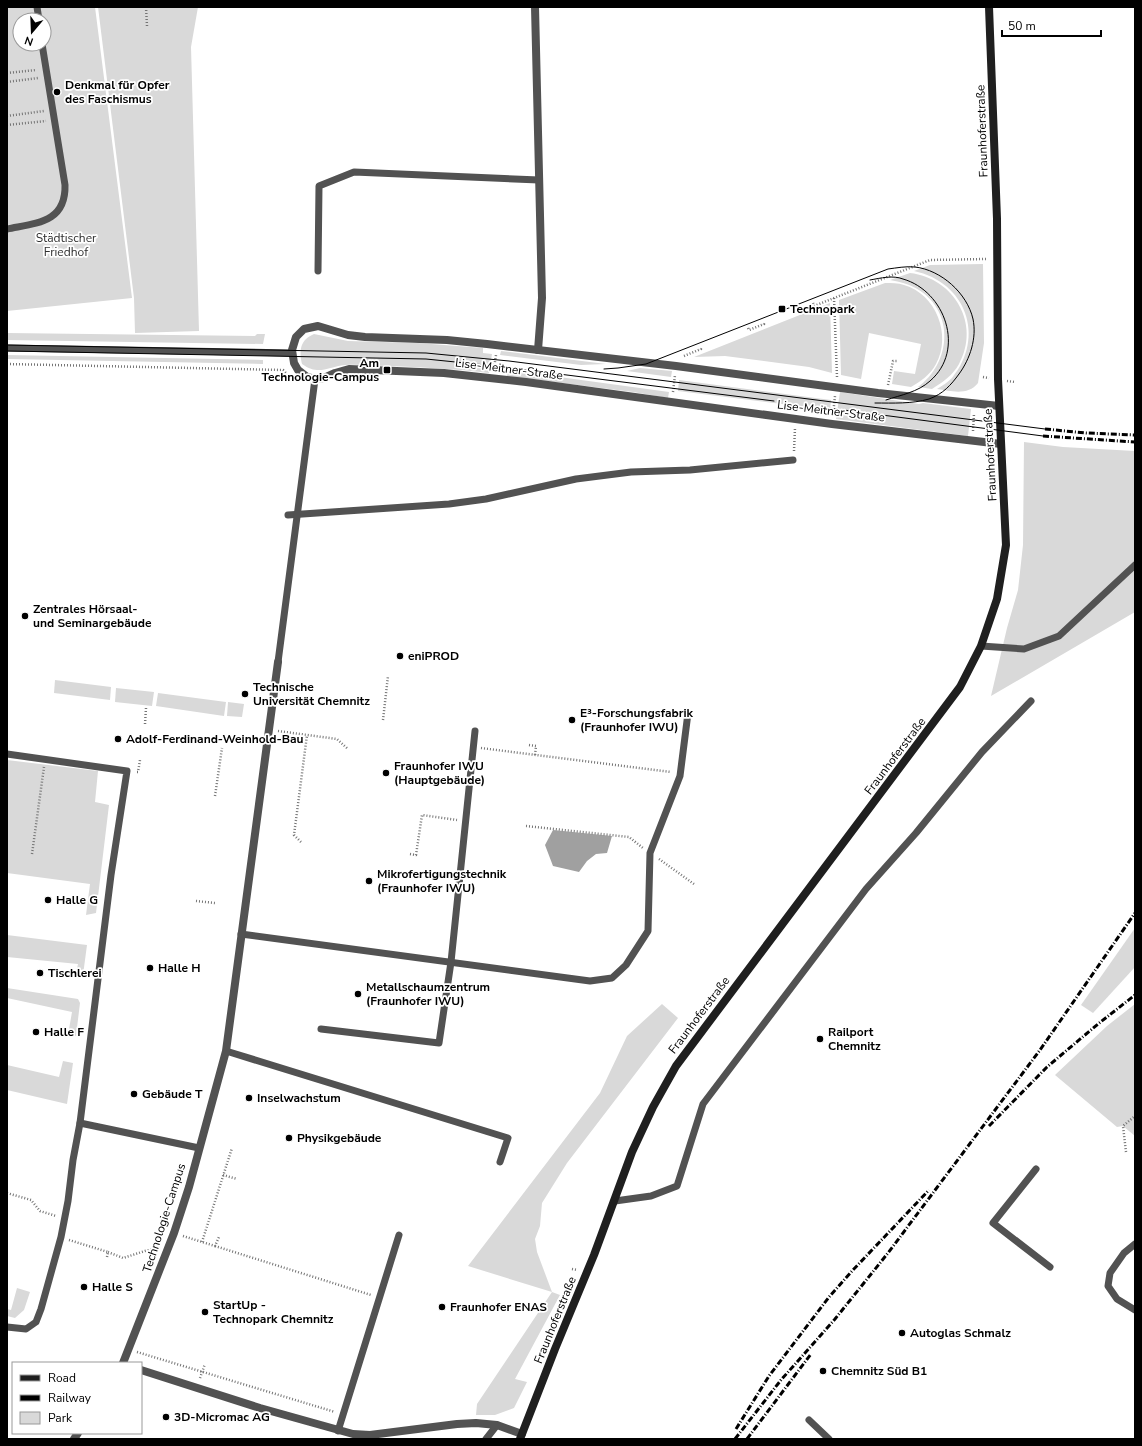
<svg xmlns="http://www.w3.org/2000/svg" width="1142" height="1446" font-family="'Nunito Sans',sans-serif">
	<rect width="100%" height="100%" fill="#fff"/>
	<g fill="#d9d9d9" fill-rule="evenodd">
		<path d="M7 7H95L132 298 7 311ZM20 20H44V44H20Z"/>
		<polygon points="98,7 198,7 191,47 199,331 135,333 134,298"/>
		<path d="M983 264 984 343 978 383C968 396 951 391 937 389 942 386 948 382 952 378 986 337 966 282 914 271L930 265Z"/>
		<path d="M910 273C954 278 981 324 959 364 953 375 943 382 932 389L918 387C951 363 955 313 919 290 910 284 900 282 890 280Z"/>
		<path d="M885 283C891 283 898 283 904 285 936 294 952 335 936 364 930 375 921 381 911 387L892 384 894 371 915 374 921 344 869 333 861 379 841 375 839 300Z"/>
		<polygon points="830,303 832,373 809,367 725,356 694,357"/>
		<polygon points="7,333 255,336 257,334 265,334 263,344 7,340"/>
		<path d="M314 334 348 341 418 343 483 348V353L492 354 489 373C456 369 422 367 388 366 374 366 360 364 345 365 327 367 319 376 302 364 299 350 300 340 314 334Z"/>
		<polygon points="501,351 606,364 581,365 500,355"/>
		<polygon points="7,355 263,360 263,364 7,359"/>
		<polygon points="640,368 672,371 671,377 627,371"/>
		<polygon points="508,370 669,392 668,398 633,392 507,376"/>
		<polygon points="679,380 831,400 830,410 678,391"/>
		<polygon points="840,392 919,404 923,403 971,409 968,436 836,419"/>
		<polygon points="1024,442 1063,447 1135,451 1135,612 991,696 1007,628 1018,590 1023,545"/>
		<polygon points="55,680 111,687 110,700 54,693"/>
		<polygon points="116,688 154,692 152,706 115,702"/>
		<polygon points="158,693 226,702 224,716 156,706"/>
		<polygon points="228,702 244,704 242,717 227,716"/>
		<polygon points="7,760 98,771 95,802 109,805 96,913 86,915 90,884 7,873"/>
		<polygon points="1135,928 1135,967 1093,1013 1081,1005"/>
		<polygon points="7,935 87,945 83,975 75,977 78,964 7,957"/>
		<polygon points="7,988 78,999 80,1003 76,1036 68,1035 72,1012 7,998"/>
		<polygon points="662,1004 678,1018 567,1163 542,1203 540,1226 535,1239 537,1252 552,1292 560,1295 515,1379 527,1382 514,1408 495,1415 476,1415 477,1404 552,1292 468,1266 600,1093 627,1036"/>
		<polygon points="1135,1004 1135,1136 1123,1126 1117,1127 1055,1075 1107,1026"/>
		<polygon points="63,1061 73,1063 67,1104 7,1090 7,1065 59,1077"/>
		<polygon points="17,1288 30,1292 24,1310 15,1318 7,1316 7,1309 11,1310"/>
	</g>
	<polygon fill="#a0a0a0" points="553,830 612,836 607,853 596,854 587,861 579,872 553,866 545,845"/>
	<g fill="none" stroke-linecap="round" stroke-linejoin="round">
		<g stroke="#747474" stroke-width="2.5" stroke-dasharray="1 2" stroke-linecap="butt">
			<polyline points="146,7 147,26"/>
			<polyline points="7,73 36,70"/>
			<polyline points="7,82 38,78"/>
			<polyline points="7,116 44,111"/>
			<polyline points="7,125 46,121"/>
			<polyline points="834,298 837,377"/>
			<polyline points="813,303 814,306 930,260 986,259"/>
			<polyline points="748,328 749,330 764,324 763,322"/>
			<polyline points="684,356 701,349 700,347"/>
			<polyline points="7,364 283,370 286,373"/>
			<polyline points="494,368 496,355"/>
			<polyline points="983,377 989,378"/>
			<polyline points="1007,381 1015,382"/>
			<polyline points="888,385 893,361 898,361"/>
			<polyline points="673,392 675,375"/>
			<polyline points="833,415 835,396"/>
			<polyline points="973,431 974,414"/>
			<polyline points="794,451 795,428"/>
			<polyline points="383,720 388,676"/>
			<polyline points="145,724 146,708"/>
			<polyline points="278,731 337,739 348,749"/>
			<polyline points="529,745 536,746 535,755"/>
			<polyline points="481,748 671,772"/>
			<polyline points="137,772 138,772 140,760"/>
			<polyline points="215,796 222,748"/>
			<polyline points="526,826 629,837 643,848"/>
			<polyline points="301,842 294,835 307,735"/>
			<polyline points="32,854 44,767"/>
			<polyline points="410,854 416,855 422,815 457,820"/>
			<polyline points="659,859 694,884"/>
			<polyline points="196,901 215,903"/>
			<polyline points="1126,1152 1123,1126 1135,1116"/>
			<polyline points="223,1175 237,1179"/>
			<polyline points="7,1193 31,1200 40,1211 56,1216"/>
			<polyline points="183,1236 215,1246 219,1237"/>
			<polyline points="69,1240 108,1252 107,1257"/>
			<polyline points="202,1242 232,1148"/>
			<polyline points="215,1246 371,1295"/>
			<polyline points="108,1252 123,1258 145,1251 158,1248"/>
			<polyline points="572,1269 577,1270"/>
			<polyline points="137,1352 335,1412"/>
			<polyline points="200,1378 205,1364"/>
		</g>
		<g stroke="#525252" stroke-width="7">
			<polyline points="37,7 39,20"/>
			<path d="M7 229C36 223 66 223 65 185L42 44"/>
			<polyline points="318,271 319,186 354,172 539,180"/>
			<polyline points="7,348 292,353"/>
			<polyline points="288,515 449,504 486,499 576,479 631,472 690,470 793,460"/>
			<polyline points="981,646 1024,649 1059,636 1135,565"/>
			<polyline points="278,662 315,379"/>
			<polyline points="7,754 127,771 111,875 80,1123 73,1160 68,1201 61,1237 41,1309 36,1322 26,1329 7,1327"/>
			<polyline points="241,934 590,981 612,978 626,965 648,931 650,853 680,776 688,713"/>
			<polyline points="321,1029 439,1043 451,962 475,731"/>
			<polyline points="226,1051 508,1138 500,1162"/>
			<polyline points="80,1123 199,1148"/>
			<polyline points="1036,1169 993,1223 1050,1267"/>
			<polyline points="615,1201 651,1196 677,1186 703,1104 866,889 916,833 982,752 1031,701"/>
			<polyline points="1135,1244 1124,1253 1110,1273 1108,1286 1117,1299 1135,1310"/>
			<polyline points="809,1420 829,1439"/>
			<polyline points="338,1431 399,1235"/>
			<polyline points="486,1439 497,1425"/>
		</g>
		<g stroke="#525252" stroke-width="8">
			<polyline points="535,7 542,298 538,350"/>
			<polyline points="999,406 878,393 676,366 487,344 447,340 365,337 348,335 318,326 304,329 296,337 292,350 294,363 298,370 307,377 315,379 324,378 335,373 349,369 444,373 526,382 832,424 1001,444"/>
			<polyline points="123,1363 174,1233 189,1187 226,1051 278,662"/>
			<polyline points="141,1370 260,1408 353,1434 370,1435 457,1424 476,1423 497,1425 522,1434"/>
			<polyline points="74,1439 78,1433"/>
		</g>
		<polyline stroke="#1f1f1f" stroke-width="8" points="520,1439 555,1349 594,1255 632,1152 653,1107 676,1066 960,687 981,646 997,599 1006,545 998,379 997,219 989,7"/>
		<g stroke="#000" stroke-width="1">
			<path d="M870 280C881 278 893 275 903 279 945 291 966 350 930 381 918 392 901 395 886 400"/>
			<polyline points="7,345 426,353 509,361 1045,429"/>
			<polyline points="7,351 426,359 495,366 774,401"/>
			<path d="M604 369 618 368 646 364 888 269C896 268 906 266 915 267 941 270 967 293 973 319 977 338 970 359 959 374 951 385 943 394 929 399 912 404 893 403 875 403"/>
			<polyline points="828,408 1043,436"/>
		</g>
		<g stroke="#000" stroke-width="3" stroke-dasharray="6 2 1 2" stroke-linecap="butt">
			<polyline points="1045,429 1086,433 1135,435"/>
			<polyline points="1043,436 1135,442"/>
			<polyline points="989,1126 1047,1067 1098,1024 1135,995"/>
			<polyline points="736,1429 769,1376 829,1297 853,1270 929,1190"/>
			<polyline points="735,1439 781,1380 835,1319 888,1253 1040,1050 1135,913"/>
			<polyline points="747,1439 811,1354"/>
		</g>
	</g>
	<g fill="#000" stroke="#fff" stroke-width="1.5">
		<circle cx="57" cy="92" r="4"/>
		<rect x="778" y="305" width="8" height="8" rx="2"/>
		<rect x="383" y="366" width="8" height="8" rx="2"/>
		<circle cx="25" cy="616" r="4"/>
		<circle cx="400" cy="656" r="4"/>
		<circle cx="245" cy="694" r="4"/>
		<circle cx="572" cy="720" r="4"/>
		<circle cx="118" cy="739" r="4"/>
		<circle cx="386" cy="773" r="4"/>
		<circle cx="369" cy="881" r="4"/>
		<circle cx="48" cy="900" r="4"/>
		<circle cx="150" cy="968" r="4"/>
		<circle cx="40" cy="973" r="4"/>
		<circle cx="358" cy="994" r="4"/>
		<circle cx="36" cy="1032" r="4"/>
		<circle cx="820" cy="1039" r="4"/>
		<circle cx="134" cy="1094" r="4"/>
		<circle cx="249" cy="1098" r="4"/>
		<circle cx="289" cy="1138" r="4"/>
		<circle cx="84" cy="1287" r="4"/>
		<circle cx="442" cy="1307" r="4"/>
		<circle cx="205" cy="1312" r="4"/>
		<circle cx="902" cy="1333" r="4"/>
		<circle cx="823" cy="1371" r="4"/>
		<circle cx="166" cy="1417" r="4"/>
	</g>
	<g text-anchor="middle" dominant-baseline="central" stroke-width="3.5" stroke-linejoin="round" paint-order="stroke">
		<g font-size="12" font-weight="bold" fill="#000" stroke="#fff" text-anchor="start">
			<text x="65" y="85">Denkmal für Opfer<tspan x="65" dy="14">des Faschismus</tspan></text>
			<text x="790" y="309">Technopark</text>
			<text x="379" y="363" text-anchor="end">Am<tspan x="379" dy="14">Technologie-Campus</tspan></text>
			<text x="33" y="609">Zentrales Hörsaal-<tspan x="33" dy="14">und Seminargebäude</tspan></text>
			<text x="408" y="656">eniPROD</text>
			<text x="253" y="687">Technische<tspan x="253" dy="14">Universität Chemnitz</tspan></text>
			<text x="580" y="713">E³-Forschungsfabrik<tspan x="580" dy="14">(Fraunhofer IWU)</tspan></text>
			<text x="126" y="739">Adolf-Ferdinand-Weinhold-Bau</text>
			<text x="394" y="766">Fraunhofer IWU<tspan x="394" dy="14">(Hauptgebäude)</tspan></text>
			<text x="377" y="874">Mikrofertigungstechnik<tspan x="377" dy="14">(Fraunhofer IWU)</tspan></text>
			<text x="56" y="900">Halle G</text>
			<text x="158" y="968">Halle H</text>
			<text x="48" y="973">Tischlerei</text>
			<text x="366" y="987">Metallschaumzentrum<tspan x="366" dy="14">(Fraunhofer IWU)</tspan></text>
			<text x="44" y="1032">Halle F</text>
			<text x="828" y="1032">Railport<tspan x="828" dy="14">Chemnitz</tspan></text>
			<text x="142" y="1094">Gebäude T</text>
			<text x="257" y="1098">Inselwachstum</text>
			<text x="297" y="1138">Physikgebäude</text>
			<text x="92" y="1287">Halle S</text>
			<text x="213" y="1305">StartUp -<tspan x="213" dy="14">Technopark Chemnitz</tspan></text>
			<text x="450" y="1307">Fraunhofer ENAS</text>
			<text x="910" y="1333">Autoglas Schmalz</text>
			<text x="831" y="1371">Chemnitz Süd B1</text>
			<text x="174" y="1417">3D-Micromac AG</text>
		</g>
		<g font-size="12" fill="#000" stroke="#fff">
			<text transform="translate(982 131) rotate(-92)">Fraunhoferstraße</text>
			<text transform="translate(509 369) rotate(7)">Lise-Meitner-Straße</text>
			<text transform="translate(831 411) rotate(7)">Lise-Meitner-Straße</text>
			<text transform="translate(990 455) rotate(-93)">Fraunhoferstraße</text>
			<text transform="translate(895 756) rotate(-53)">Fraunhoferstraße</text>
			<text transform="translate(699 1015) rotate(-53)">Fraunhoferstraße</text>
			<text transform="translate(164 1218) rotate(-72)">Technologie-Campus</text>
			<text transform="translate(555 1320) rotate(-68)">Fraunhoferstraße</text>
		</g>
		<g font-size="12" fill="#303030" stroke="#fff">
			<text x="66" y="238">Städtischer<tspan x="66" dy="14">Friedhof</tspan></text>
		</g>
	</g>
	<rect width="1142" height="1446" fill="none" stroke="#000000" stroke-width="16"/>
	<rect x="12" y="1362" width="130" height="72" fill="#ffffff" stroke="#999999"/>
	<rect x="20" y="1375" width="20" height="6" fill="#1f1f1f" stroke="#999999"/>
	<text x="48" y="1382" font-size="12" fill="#000000">Road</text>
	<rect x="20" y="1395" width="20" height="6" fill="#000000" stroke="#999999"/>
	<text x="48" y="1402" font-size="12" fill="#000000">Railway</text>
	<rect x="20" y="1412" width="20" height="12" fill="#d9d9d9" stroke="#999999"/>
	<text x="48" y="1422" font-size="12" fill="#000000">Park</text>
	<g transform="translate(32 32) rotate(199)"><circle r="19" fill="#ffffff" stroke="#999999"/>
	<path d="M0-3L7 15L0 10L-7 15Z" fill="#000000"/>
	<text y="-6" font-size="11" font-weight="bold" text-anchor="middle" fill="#000000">N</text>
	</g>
	<path d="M1002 30v6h99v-6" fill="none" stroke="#000000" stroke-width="2"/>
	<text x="1008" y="30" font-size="12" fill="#000000" stroke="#ffffff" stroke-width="3" paint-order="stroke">50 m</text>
</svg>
